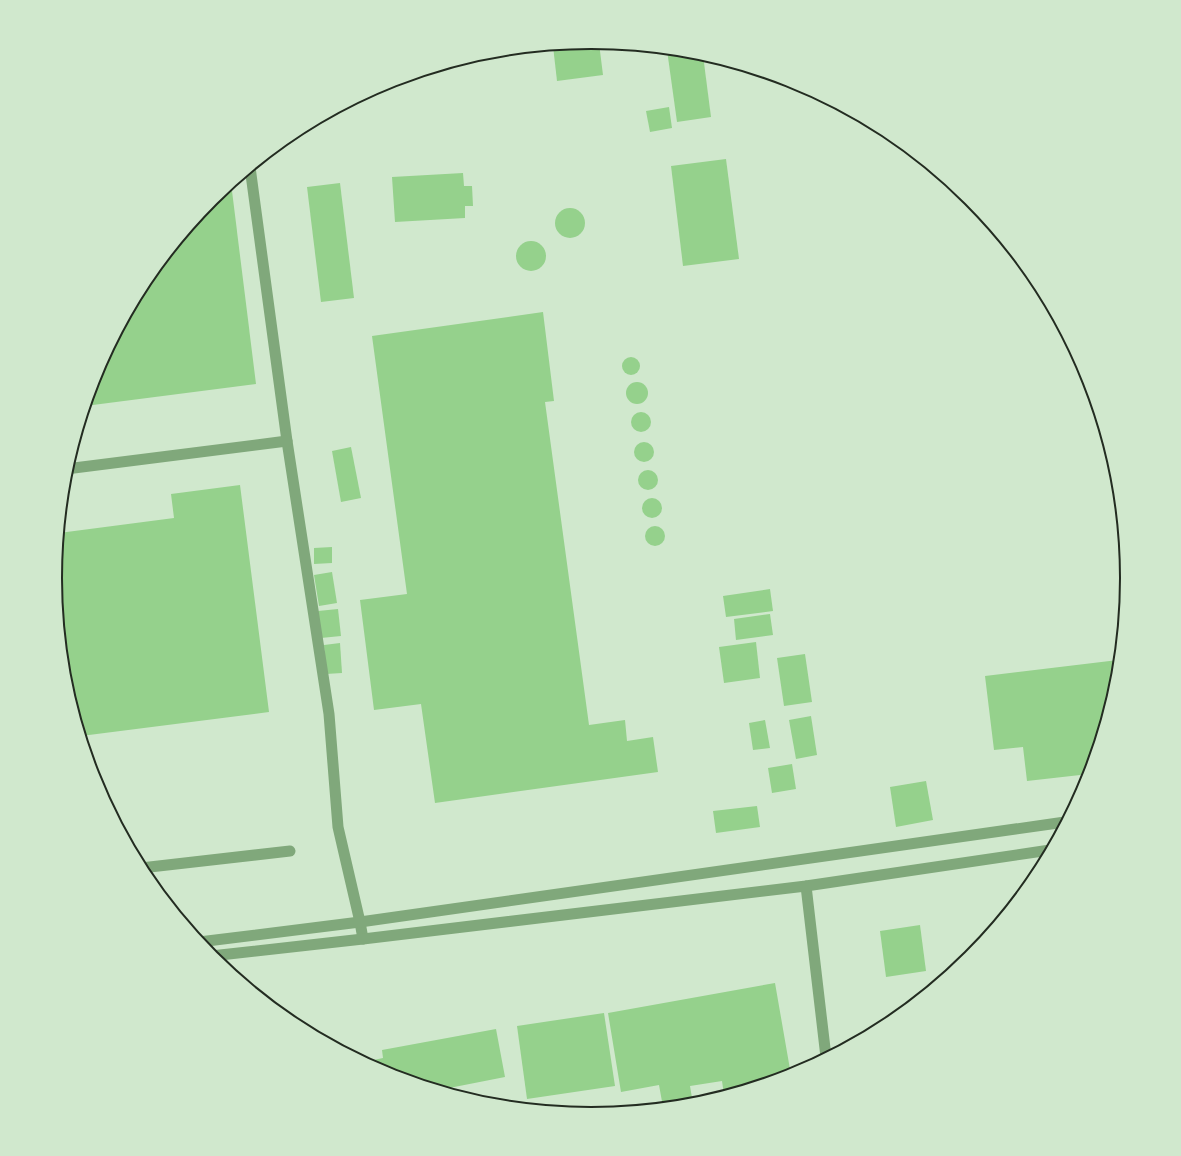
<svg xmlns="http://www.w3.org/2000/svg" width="1181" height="1156" font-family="'Public Sans',sans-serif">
	<rect width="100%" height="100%" fill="#d0e8cd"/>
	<g fill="#95d18c">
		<polygon points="591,42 599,43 603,75 557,81 553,46"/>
		<polygon points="667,50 695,52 703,55 711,117 677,122"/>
		<polygon points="669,107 672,128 650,132 646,111"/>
		<polygon points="726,159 739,259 683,266 671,166"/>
		<polygon points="463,173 464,186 472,186 473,206 465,206 465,218 395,222 392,177"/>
		<polygon points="231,183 256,384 85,406 95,373 145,280 212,199"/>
		<polygon points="340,183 354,298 321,302 307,187"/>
		<circle cx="570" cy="223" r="15"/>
		<circle cx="531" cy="256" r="15"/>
		<polygon points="543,312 554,401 545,402 589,725 625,720 627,741 653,737 658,772 435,803 421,704 374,710 360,600 407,594 372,336"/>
		<circle cx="631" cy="366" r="9"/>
		<circle cx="637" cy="393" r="11"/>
		<circle cx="641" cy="422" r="10"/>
		<circle cx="644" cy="452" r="10"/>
		<polygon points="351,447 361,498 341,502 332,451"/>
		<circle cx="648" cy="480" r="10"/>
		<polygon points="240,485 269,712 81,736 65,682 55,578 59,533 174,518 171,494"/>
		<circle cx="652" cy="508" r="10"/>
		<circle cx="655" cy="536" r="10"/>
		<polygon points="332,547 332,563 314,564 314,548"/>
		<polygon points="332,572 337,603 319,606 314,575"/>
		<polygon points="770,589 773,611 726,617 723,596"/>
		<polygon points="338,609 341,636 321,638 318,611"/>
		<polygon points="770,614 773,635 736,640 734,619"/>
		<polygon points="756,642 760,678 724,683 719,647"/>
		<polygon points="340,643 342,673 326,674 324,645"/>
		<polygon points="805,654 812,702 784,706 777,658"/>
		<polygon points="1118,660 1116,683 1089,774 1027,781 1023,747 994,750 985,676"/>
		<polygon points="811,716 817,755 796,759 789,720"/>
		<polygon points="765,720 770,748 753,750 749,723"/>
		<polygon points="792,764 796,789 772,793 768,768"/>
		<polygon points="926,781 933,820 896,827 890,787"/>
		<polygon points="757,806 760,827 716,833 713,811"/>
		<polygon points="920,925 926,971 886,977 880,931"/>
		<polygon points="775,983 791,1075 777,1079 754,1083 755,1086 724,1095 722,1081 690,1086 693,1104 663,1107 659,1085 621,1092 608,1013"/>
		<polygon points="604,1013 615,1086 527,1099 517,1026"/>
		<polygon points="496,1029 505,1077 439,1090 385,1073 364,1062 383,1058 382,1050"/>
	</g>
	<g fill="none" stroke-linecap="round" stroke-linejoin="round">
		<g stroke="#80a87b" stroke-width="11">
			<polyline points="250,167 287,441 329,714 338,827 360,922 363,939"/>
			<polyline points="66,469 287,441"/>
		</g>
		<polyline stroke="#80a87b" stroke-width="11" points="141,868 290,851"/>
		<g stroke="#80a87b" stroke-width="11">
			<polyline points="806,886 826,1057"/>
			<polyline points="199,942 360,922 1065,822"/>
			<polyline points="211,956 363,939 806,886 1050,850"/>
		</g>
	</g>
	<path d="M0 0H1181V1156H0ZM62 578a529 529 0 1 1 1058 0a529 529 0 1 1-1058 0Z" fill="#d0e8cd" fill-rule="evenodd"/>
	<path fill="none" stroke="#232c21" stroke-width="2" d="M62 578a529 529 0 1 1 1058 0a529 529 0 1 1-1058 0Z"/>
</svg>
